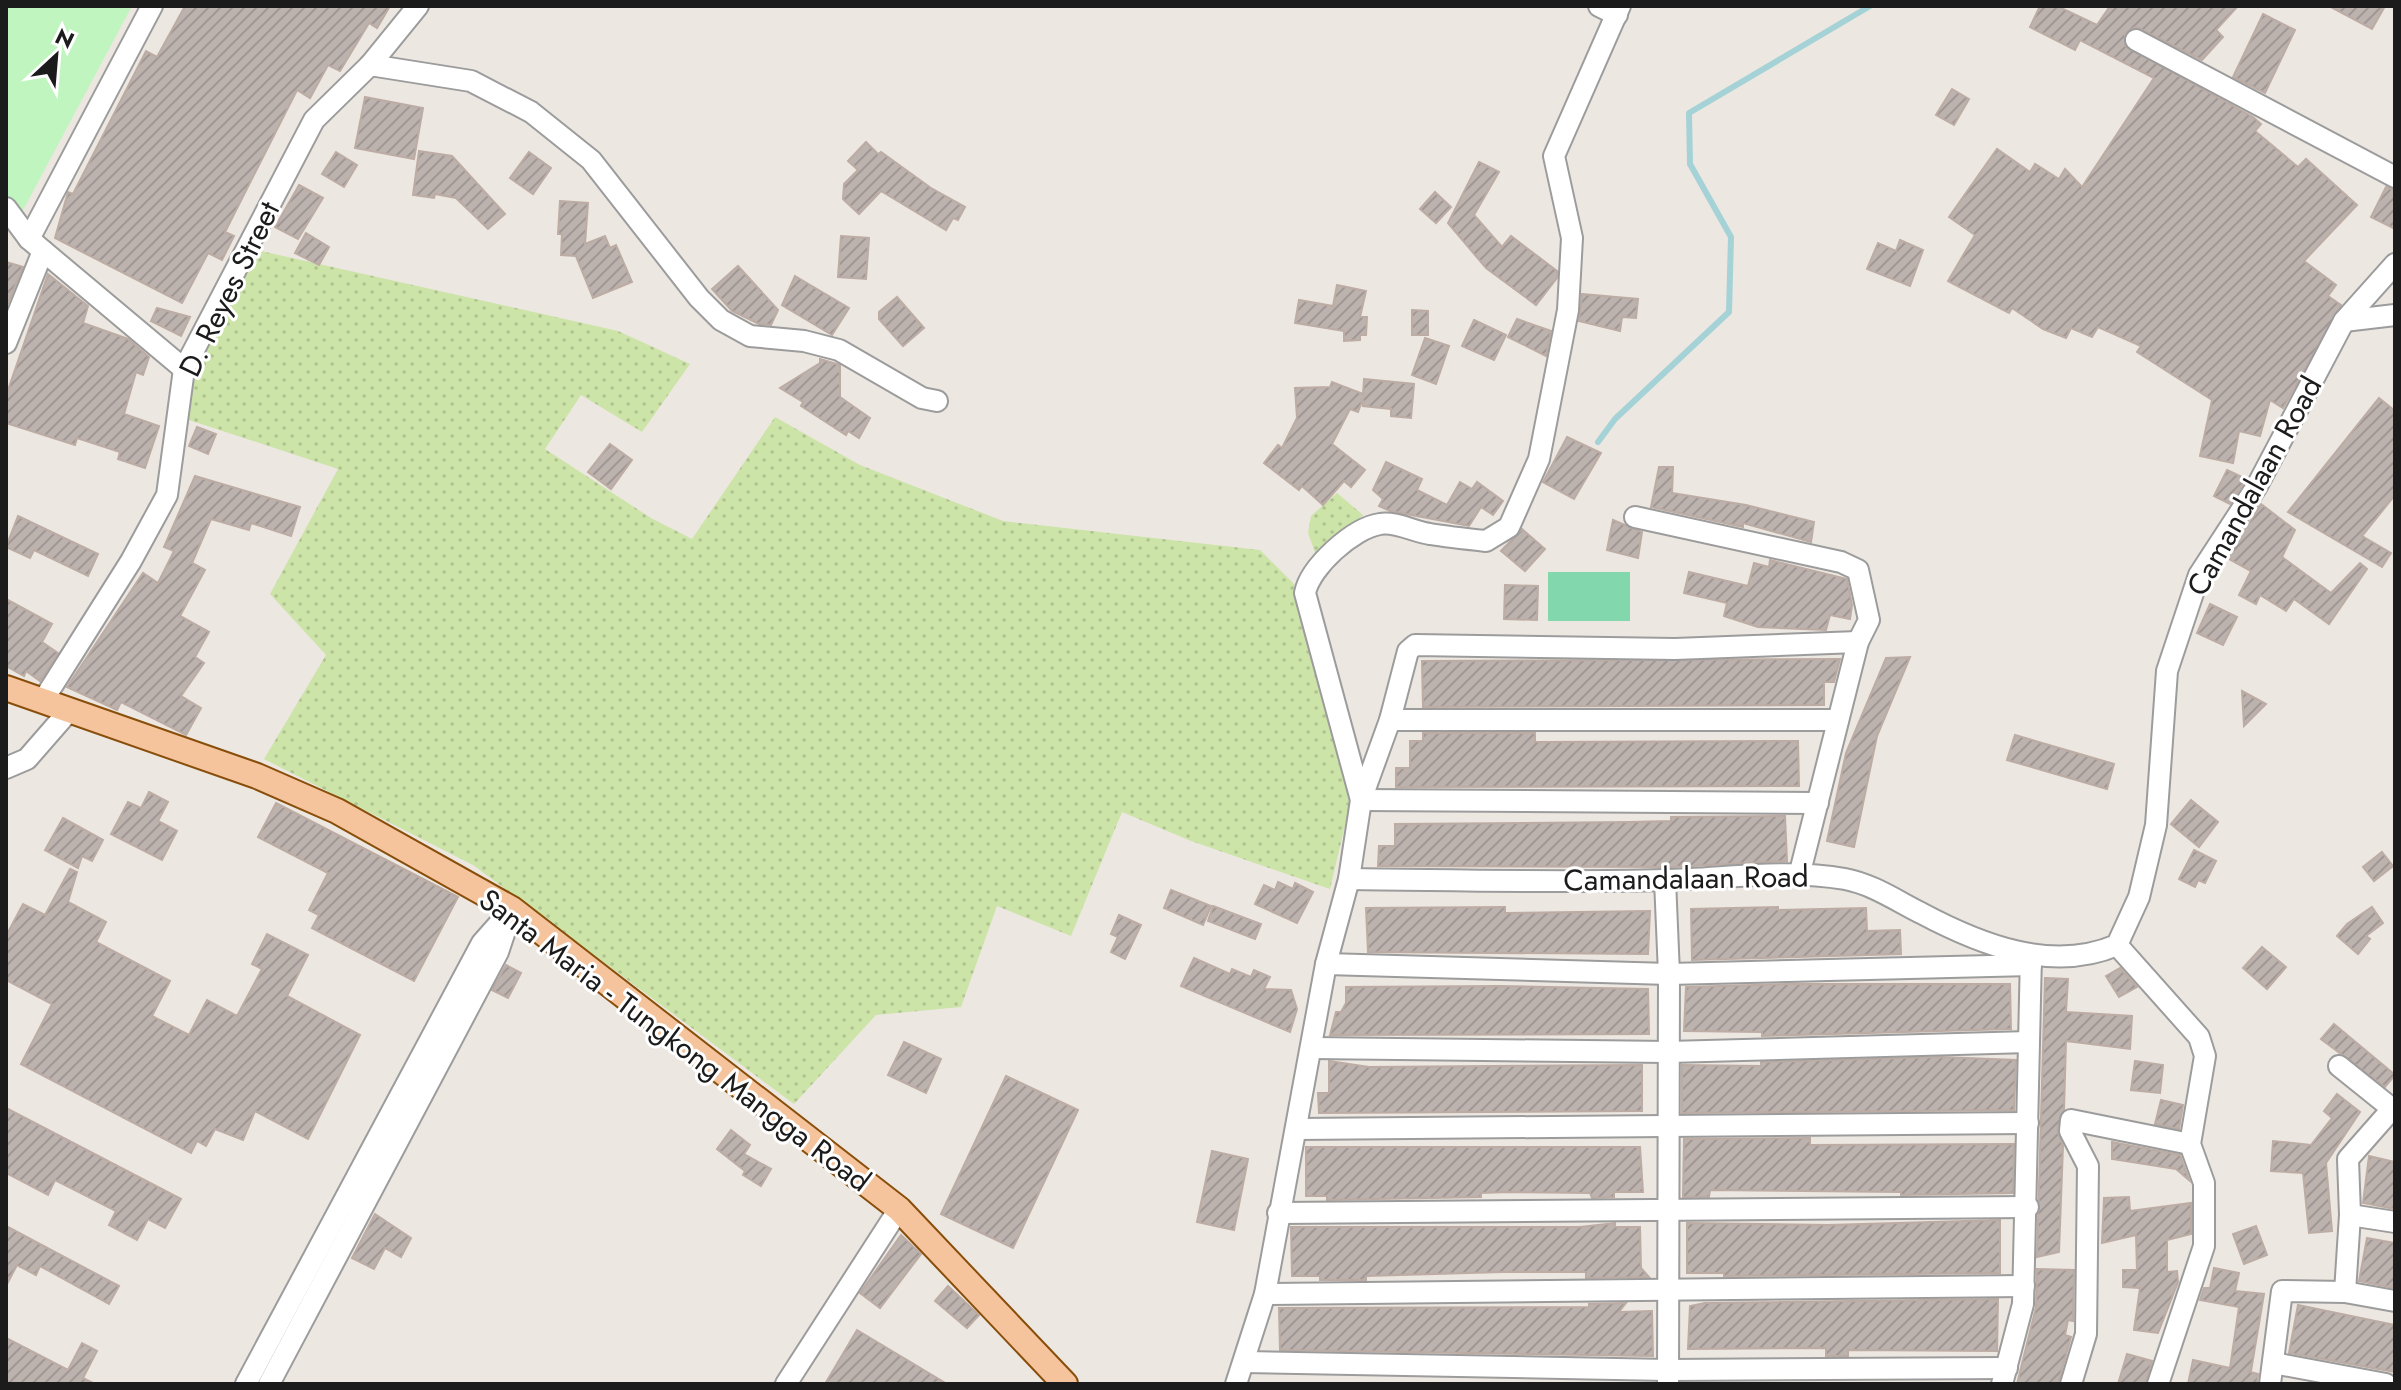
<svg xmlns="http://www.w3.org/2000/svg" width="2401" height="1390" font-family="Jost,sans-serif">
	<defs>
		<pattern id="grass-dots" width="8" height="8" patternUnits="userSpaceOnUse" patternTransform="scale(2)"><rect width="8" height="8" fill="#cde4a9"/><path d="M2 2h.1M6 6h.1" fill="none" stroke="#afc391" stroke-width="1.8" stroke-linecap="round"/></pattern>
		<pattern id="building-hatch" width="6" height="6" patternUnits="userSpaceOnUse" patternTransform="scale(2)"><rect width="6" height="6" fill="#bcb2ae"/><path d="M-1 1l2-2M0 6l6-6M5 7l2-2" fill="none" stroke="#a19895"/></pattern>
	</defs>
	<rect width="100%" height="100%" fill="#ece7e1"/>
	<g fill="url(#grass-dots)">
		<polygon points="261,251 618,331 690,364 642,432 581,395 545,449 651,518 692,539 775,417 860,465 1003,521 1260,550 1294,584 1351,800 1330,889 1191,841 1122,812 1071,936 997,906 961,1007 876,1015 794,1104 473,865 264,759 326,655 270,594 338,469 186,419 193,364"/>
		<polygon points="1337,493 1363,515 1317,558 1308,533 1311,516"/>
	</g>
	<polygon fill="#c1f5bf" points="6,6 132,6 22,212 6,194"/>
	<rect fill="#83d7ac" x="1548" y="572" width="82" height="49"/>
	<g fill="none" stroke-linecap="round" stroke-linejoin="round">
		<polyline stroke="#a4d2d7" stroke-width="6" points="1598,442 1615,419 1729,312 1731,237 1690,164 1689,113 1870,6"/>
	</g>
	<g fill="url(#building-hatch)" stroke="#bcaca4" stroke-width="2">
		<polygon points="185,6 390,6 377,28 369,23 340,71 328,65 310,98 297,90 225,232 234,236 222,260 208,253 182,303 55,238 68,192 73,194 146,51 157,57"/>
		<polygon points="2040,6 2057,6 2097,25 2110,6 2238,6 2216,30 2223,37 2202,60 2136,27 2125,33 2125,46 2253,117 2261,124 2255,131 2298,167 2306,159 2357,205 2304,261 2336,285 2328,296 2341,305 2283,408 2270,400 2260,436 2239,431 2233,463 2200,456 2212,400 2137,352 2141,346 2098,327 2092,337 2071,328 2066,338 2043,329 2012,308 2009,313 1948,281 1975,235 1949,217 1997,149 2030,172 2035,164 2059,179 2065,169 2082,187 2154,78 2080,40 2075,50 2030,27"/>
		<polygon points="2329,6 2385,6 2372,29"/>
		<polygon points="2263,14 2295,30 2265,93 2233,77"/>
		<polygon points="1952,89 1969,99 1954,125 1936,115"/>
		<polygon points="365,97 423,108 414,159 355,148"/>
		<polygon points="866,142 878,154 881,152 931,188 965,207 958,220 953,218 946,230 881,191 859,214 843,199 844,184 858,170 848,161"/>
		<polygon points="419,151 452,156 505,214 488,229 456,198 435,194 434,198 413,195"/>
		<polygon points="336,152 357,165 344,187 322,174"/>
		<polygon points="529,152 551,168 533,194 510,178"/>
		<polygon points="1479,162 1499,172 1474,215 1502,247 1511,236 1557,271 1557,278 1536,305 1486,268 1448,223"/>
		<polygon points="299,185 323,198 298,239 275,227"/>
		<polygon points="2386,187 2395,190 2395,229 2371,217"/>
		<polygon points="1435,192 1451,207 1436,223 1420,209"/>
		<polygon points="560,201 588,203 585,244 605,236 610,248 616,245 632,282 593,298 576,256 561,255 562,234 558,234"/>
		<polygon points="306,233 329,247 319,265 295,253"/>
		<polygon points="841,236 869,238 866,279 838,277"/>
		<polygon points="1900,240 1923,250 1910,286 1867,269 1878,243 1896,251"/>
		<polygon points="6,262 23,267 6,308"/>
		<polygon points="738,266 778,310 771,325 759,324 732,311 712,289"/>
		<polygon points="48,274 88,306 83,323 128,339 149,357 143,375 136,372 124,414 159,426 145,468 118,459 120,452 77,438 75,445 6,423 6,396"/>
		<polygon points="795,276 849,308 832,335 782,305"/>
		<polygon points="1337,285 1366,291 1360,317 1367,317 1366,335 1360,335 1360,340 1344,341 1344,331 1295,323 1299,300 1333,306"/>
		<polygon points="1582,294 1638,299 1636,318 1622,317 1620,331 1579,321"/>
		<polygon points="897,297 924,328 903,346 879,319 879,312"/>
		<polygon points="157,308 190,317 181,336 151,321"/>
		<polygon points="1412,310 1428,311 1428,335 1412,335"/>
		<polygon points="1517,319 1551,331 1546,356 1508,337"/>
		<polygon points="1474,320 1506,335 1494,360 1462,346"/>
		<polygon points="1425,338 1449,346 1436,384 1412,375"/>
		<polygon points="820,359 840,365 840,397 870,418 859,438 848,431 846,435 801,406 803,402 780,388 820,363"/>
		<polygon points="1364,379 1414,384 1411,418 1391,416 1391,409 1363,406 1363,399 1358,412 1350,409 1332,444 1365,470 1351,487 1344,481 1323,505 1302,486 1299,490 1264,463 1278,445 1282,448 1297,418 1295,388 1330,387 1332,382 1363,394"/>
		<polygon points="2379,398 2395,411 2395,495 2362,536 2391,553 2382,567 2288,512"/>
		<polygon points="197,427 216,434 208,454 189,446"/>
		<polygon points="1567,437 1601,453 1574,499 1543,482"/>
		<polygon points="610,444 632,460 611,489 588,472"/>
		<polygon points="1386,462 1422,479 1417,490 1447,505 1460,482 1472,489 1477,482 1503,501 1493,515 1481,507 1469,526 1390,511 1379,506 1383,499 1373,490"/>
		<polygon points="1659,467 1673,467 1672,493 1746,505 1814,522 1811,542 1743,523 1743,527 1651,507"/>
		<polygon points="2227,470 2246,479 2230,504 2214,496"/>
		<polygon points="195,476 300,507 291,536 251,523 249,530 211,519 192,563 205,570 180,616 209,632 195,657 204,663 181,696 201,708 186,735 121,702 117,710 67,687 143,573 158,583 174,551 164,547"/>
		<polygon points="2261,504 2295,530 2282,557 2331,593 2360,563 2367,569 2329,624 2294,599 2286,611 2260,595 2256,604 2239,595 2251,571 2227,558"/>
		<polygon points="18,516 98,554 88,576 34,550 30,558 6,547"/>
		<polygon points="1613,520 1642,532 1638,558 1607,550"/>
		<polygon points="1522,529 1545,549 1525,571 1501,551"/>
		<polygon points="1770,560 1847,579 1852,605 1850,619 1830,615 1826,630 1758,627 1724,616 1727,603 1684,593 1689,572 1748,586 1754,563 1769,567"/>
		<polygon points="1505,585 1538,586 1537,620 1504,619"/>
		<polygon points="6,599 52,624 42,642 58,653 40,681 26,671 24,676 6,666"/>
		<polygon points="2210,604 2237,617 2223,645 2197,633"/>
		<polygon points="1910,657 1877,736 1854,847 1827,841 1846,753 1886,658"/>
		<polygon points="1840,659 1834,682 1824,682 1824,705 1423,707 1422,661"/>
		<polygon points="2242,691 2266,704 2244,726"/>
		<polygon points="1423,733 1535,733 1535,742 1798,741 1799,786 1396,787 1396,768 1410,768 1410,741 1423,741"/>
		<polygon points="2015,735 2114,764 2107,789 2007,760"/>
		<polygon points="149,792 168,802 158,821 177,831 162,860 111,834 128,802 141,808"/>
		<polygon points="2191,800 2218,822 2199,847 2171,824"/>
		<polygon points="276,803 458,897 414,981 312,928 319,915 309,910 328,873 258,837"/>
		<polygon points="1785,816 1787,861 1673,867 1378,866 1379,846 1395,846 1395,824 1630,822 1671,821 1671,817"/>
		<polygon points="63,818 103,840 92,861 82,856 78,868 45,850"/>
		<polygon points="2194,850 2216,861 2205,883 2198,880 2195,887 2179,879"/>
		<polygon points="2382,852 2393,866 2374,881 2363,867"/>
		<polygon points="70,869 77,872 68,902 106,922 96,942 170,981 152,1016 189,1035 207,1000 237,1016 262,969 252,964 267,934 308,955 287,996 360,1035 308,1139 255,1111 243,1140 215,1129 206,1146 197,1141 191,1153 21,1064 52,1004 6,980 6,936 23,904 45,915"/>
		<polygon points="1278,882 1293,889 1295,883 1313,892 1297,923 1255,904 1264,885 1275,890"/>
		<polygon points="1171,890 1211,906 1203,925 1164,908"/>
		<polygon points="1213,906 1261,924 1255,939 1208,921"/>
		<polygon points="1505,907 1505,913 1650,911 1648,954 1368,952 1366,908"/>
		<polygon points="1778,907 1778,910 1866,908 1867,931 1900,930 1901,954 1692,960 1691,909"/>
		<polygon points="2372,907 2383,923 2366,936 2370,939 2358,954 2337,936 2347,924"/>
		<polygon points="1119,915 1141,925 1125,959 1111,952 1118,937 1111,934"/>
		<polygon points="2262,947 2286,967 2267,989 2243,968"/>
		<polygon points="1194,958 1230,974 1232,969 1251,977 1254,970 1270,977 1264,989 1291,990 1297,1009 1290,1032 1181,986"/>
		<polygon points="506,965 521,973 508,998 492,990"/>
		<polygon points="2120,968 2137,987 2119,997 2106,976"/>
		<polygon points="2045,978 2068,979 2066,1012 2132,1016 2130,1049 2066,1041 2064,1110 2057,1130 2063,1146 2059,1252 2037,1257"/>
		<polygon points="1788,984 2010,984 2011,1029 1762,1036 1762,1032 1684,1031 1686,987"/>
		<polygon points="1499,986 1648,989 1649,1034 1330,1035 1336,1012 1341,1012 1346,1003 1346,987"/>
		<polygon points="2334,1024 2395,1075 2385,1087 2321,1039"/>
		<polygon points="904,1042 941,1059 926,1093 888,1075"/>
		<polygon points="1941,1057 2016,1060 2014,1110 1682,1113 1682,1065 1761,1066 1761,1062"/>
		<polygon points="1329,1061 1369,1067 1642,1065 1642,1111 1319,1113 1318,1093 1329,1093"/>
		<polygon points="2135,1061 2163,1065 2160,1093 2131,1090"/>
		<polygon points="1006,1076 1078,1110 1013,1248 941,1214"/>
		<polygon points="2337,1094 2360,1112 2326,1163 2332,1231 2309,1233 2303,1173 2271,1171 2273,1141 2311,1145 2332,1118 2324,1111"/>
		<polygon points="2161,1100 2183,1105 2179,1129 2155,1124"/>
		<polygon points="6,1108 181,1199 165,1228 148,1219 137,1240 109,1225 116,1211 71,1188 55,1180 48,1195 6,1173"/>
		<polygon points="731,1130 750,1145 744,1154 771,1169 761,1186 743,1175 745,1171 717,1149"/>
		<polygon points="1810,1138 1810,1145 2014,1144 2013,1193 1901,1195 1901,1192 1710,1190 1709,1197 1683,1197 1684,1139"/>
		<polygon points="2112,1142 2180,1155 2189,1180 2176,1169 2112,1159"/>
		<polygon points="1306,1147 1640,1147 1643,1192 1614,1192 1614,1197 1592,1198 1590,1193 1508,1192 1481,1193 1481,1197 1327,1200 1327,1196 1306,1196"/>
		<polygon points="1212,1151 1248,1159 1234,1230 1197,1222"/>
		<polygon points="2369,1156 2395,1162 2395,1209 2363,1203"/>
		<polygon points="2129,1197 2130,1211 2191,1203 2191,1234 2167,1240 2167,1272 2177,1271 2178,1282 2158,1333 2134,1330 2140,1288 2123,1287 2123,1270 2137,1270 2136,1235 2102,1243 2104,1198"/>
		<polygon points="375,1214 411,1238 401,1257 385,1248 374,1269 352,1258"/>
		<polygon points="2000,1220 2000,1273 1724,1276 1724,1273 1687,1273 1687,1223 1828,1225"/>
		<polygon points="1615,1223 1615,1227 1640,1227 1641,1268 1649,1277 1586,1278 1586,1272 1503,1272 1366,1276 1366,1280 1320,1280 1320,1276 1292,1276 1291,1227 1580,1227"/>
		<polygon points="6,1226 119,1286 109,1304 40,1266 36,1275 17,1265 6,1286"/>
		<polygon points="2256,1226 2267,1255 2244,1264 2233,1234"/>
		<polygon points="901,1235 921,1254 880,1308 860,1293"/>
		<polygon points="2367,1238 2395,1243 2395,1288 2359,1281"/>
		<polygon points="2214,1268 2239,1273 2235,1291 2264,1294 2251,1371 2247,1371 2258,1374 2257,1384 2188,1384 2193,1360 2230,1368 2239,1307 2200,1300 2204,1288 2210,1288"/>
		<polygon points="2037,1269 2074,1270 2073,1321 2068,1320 2065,1335 2071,1337 2058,1384 2017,1384 2036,1307"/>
		<polygon points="948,1286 979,1315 967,1328 935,1301"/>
		<polygon points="1998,1299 1997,1351 1848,1350 1848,1356 1826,1356 1826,1348 1688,1349 1690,1306 1705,1303"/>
		<polygon points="1626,1303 1619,1312 1652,1311 1653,1356 1280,1350 1279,1308 1589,1307 1589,1304"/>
		<polygon points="2298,1305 2395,1325 2395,1372 2289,1353"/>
		<polygon points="857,1330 947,1384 825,1384"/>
		<polygon points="6,1338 68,1370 82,1343 97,1351 83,1378 95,1384 6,1384"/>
		<polygon points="2127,1354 2152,1361 2145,1384 2118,1384"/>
	</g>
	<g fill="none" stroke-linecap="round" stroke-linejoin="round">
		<defs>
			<g id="minor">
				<polyline points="1599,6 1617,15"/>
				<polyline points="2136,40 2395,177"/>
				<polyline points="370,65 471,81 531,112 591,160 699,298 721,320 750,336 804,341 839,350 922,398 937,401"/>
				<polyline points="6,208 29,239 184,369"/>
				<polyline points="29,239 152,6"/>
				<polyline points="2344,321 2395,315"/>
				<polyline points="6,343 43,251"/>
				<polyline points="1635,517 1841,562 1858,570 1869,620 1858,642 1800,872"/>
				<polyline points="42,702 131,561 167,495 184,369 314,120 370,65 418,6"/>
				<polyline points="1390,720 1838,720"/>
				<polyline points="6,768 27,759 68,712"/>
				<path d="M1361 800 1305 593C1310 567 1353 528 1380 524 1395 521 1415 532 1430 534 1448 537 1467 539 1486 541L1509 527 1539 459 1568 310 1572 238 1554 156 1620 6"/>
				<polyline points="1361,800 1818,803"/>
				<path d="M1349 879C1454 880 1559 883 1664 880 1724 879 1784 868 1845 879 1872 884 1897 901 1921 913 1981 945 2052 973 2117 945L2139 897 2156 825 2167 671 2199 575 2257 486 2344 321 2395 264"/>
				<polyline points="1665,880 1669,974 1668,1384"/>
				<polyline points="2117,945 2199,1037 2205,1056 2190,1144 2204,1183 2204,1246 2158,1384"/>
				<polyline points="1326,964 1669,974 2031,965"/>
				<polyline points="1312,1048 1669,1052 2029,1042"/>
				<polyline points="2339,1066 2395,1111"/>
				<polyline points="1297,1129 2028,1123"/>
				<polyline points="1278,1213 2028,1207"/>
				<polyline points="2350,1215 2395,1222"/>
				<polyline points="2345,1292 2350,1215 2348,1159 2392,1109"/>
				<polyline points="1265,1294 2024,1286"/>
				<polyline points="1244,1362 1668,1370 2007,1368"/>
				<polyline points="2273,1363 2386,1384"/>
				<polyline points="246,1384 482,943 512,909"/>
				<polyline points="269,1384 498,952 509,919"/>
				<polyline points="786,1384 899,1209"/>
				<polyline points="1236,1384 1265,1294 1326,964 1349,879 1361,800 1390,720 1408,651 1415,645 1675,649 1858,642"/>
				<polyline points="2002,1384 2023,1304 2031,955"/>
				<polyline points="2071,1384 2086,1334 2088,1166 2070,1131 2071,1120 2190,1144"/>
				<polyline points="2270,1384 2282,1291 2345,1292 2395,1301"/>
			</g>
			<polyline id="major" points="6,688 257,776 337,811 512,909 899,1209 1065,1384"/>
		</defs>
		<use href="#minor" stroke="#9c9c9c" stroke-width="24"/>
		<use href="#major" stroke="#884e0a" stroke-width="28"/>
		<use href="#minor" stroke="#fff" stroke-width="20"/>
		<use href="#major" stroke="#f5c49d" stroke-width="24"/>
	</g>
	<g text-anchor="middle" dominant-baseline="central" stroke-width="6" stroke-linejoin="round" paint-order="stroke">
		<g font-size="30" fill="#1b1b1b" stroke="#fff">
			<text transform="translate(229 289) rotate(-64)">D. Reyes Street</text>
			<text transform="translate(2254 486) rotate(-61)">Camandalaan Road</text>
			<text transform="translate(1686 878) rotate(-1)">Camandalaan Road</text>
			<text transform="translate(675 1040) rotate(37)">Santa Maria - Tungkong Mangga Road</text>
		</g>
	</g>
	<rect width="2401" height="1390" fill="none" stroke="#1b1b1b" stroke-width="16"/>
	<g transform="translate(56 56) rotate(26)" stroke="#ffffff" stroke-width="6" paint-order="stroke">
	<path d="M0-6L14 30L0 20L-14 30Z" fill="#1b1b1b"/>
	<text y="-12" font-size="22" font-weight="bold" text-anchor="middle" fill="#1b1b1b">N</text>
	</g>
</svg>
